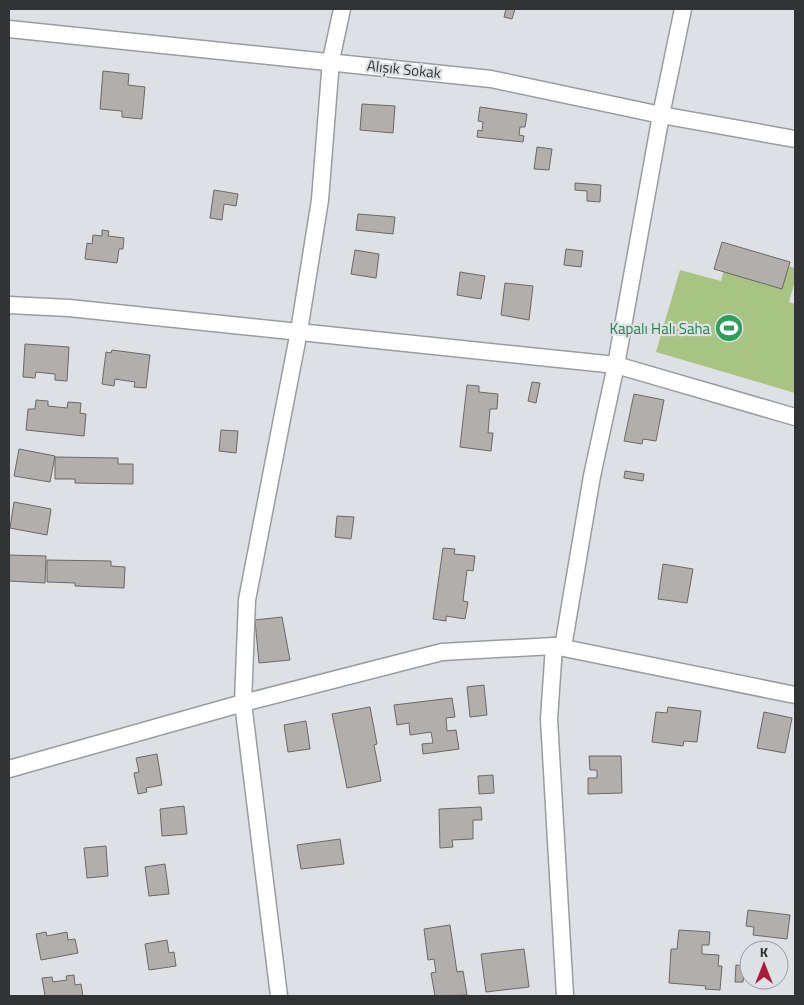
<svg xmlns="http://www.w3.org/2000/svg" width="804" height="1005" font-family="'Titillium Web',sans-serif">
	<rect width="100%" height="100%" fill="#dde0e4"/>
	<polygon fill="#a7c483" points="730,249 795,268 795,281 789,302 795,304 795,393 656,352 680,270 721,281"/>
	<g fill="#b2aeab" stroke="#6c6865">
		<polygon points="506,9 515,9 512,19 504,17"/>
		<polygon points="103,71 129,74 128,85 145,87 142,119 122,117 122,111 100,109"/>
		<polygon points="362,104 395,106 393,133 360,130"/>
		<polygon points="480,107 527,114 525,127 520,127 519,135 524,136 523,142 477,137 478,130 482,131 483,122 478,121"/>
		<polygon points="537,147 552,149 549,170 534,169"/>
		<polygon points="575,183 601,185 600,202 587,201 587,191 575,190"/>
		<polygon points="214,190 238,194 236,206 224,204 222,220 210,218"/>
		<polygon points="358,214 395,217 393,234 356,230"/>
		<polygon points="102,230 109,231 108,236 124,238 123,249 119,249 117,263 85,259 87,243 92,244 93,235 102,236"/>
		<polygon points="722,242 790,262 782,289 714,269"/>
		<polygon points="566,249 583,251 581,267 564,265"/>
		<polygon points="355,250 379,254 376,278 351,274"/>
		<polygon points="460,272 485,276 481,299 457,295"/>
		<polygon points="505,283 533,286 529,320 501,315"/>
		<polygon points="25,344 69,347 67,381 55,380 55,374 36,372 35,378 23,377"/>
		<polygon points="112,350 150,355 146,388 134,387 135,382 115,379 114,386 102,384 106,352 111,353"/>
		<polygon points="532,382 540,383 536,403 528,401"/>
		<polygon points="467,385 479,386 479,392 498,394 497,409 490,409 488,433 493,433 491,451 460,447"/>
		<polygon points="634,394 664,400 656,441 643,439 642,444 624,441"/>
		<polygon points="36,400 48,401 48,406 67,408 68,402 81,403 80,413 86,414 84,436 26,430 28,409 35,409"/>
		<polygon points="221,430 238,431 236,453 219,451"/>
		<polygon points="19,449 55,456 50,482 14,476"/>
		<polygon points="55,457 118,458 118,464 133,464 133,484 75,483 75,479 55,479"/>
		<polygon points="625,471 644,474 643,481 624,478"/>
		<polygon points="14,502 51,509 47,535 10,528"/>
		<polygon points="337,516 354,517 351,539 335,537"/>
		<polygon points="443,548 455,549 454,554 475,556 473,571 467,570 463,601 468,602 465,619 446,616 446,621 433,619"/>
		<polygon points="9,555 46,556 45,583 9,581"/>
		<polygon points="47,560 111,561 111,566 125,567 124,588 75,586 75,583 47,582"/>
		<polygon points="663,564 693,569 687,603 658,599"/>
		<polygon points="282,617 290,660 259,663 255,620"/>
		<polygon points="484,685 487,715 470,717 467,687"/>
		<polygon points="452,698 455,717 446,718 447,731 456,730 459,749 423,754 422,744 433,743 431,732 410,735 409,723 397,725 394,705"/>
		<polygon points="370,707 377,744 374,745 381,781 347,788 332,714"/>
		<polygon points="668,707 701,711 697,742 684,741 683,746 652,742 656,712 667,713"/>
		<polygon points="764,712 792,718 785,753 757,748"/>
		<polygon points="306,721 310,749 288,752 284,725"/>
		<polygon points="157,754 162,785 146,788 147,792 138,794 134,773 139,772 136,758"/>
		<polygon points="589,756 621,756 622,793 588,794 588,778 597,778 597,770 590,770"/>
		<polygon points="493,775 494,793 479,794 478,776"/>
		<polygon points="184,806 187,834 162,836 160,809"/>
		<polygon points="481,807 482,820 473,820 473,839 452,840 453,847 440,848 439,809"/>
		<polygon points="340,839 344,864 301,869 297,845"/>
		<polygon points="106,846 108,876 87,878 84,848"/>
		<polygon points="165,864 169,894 149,896 145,867"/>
		<polygon points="748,910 790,915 787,939 753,935 754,927 746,926"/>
		<polygon points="450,925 457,972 463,971 467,995 435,996 431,973 436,972 434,959 428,960 424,929"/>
		<polygon points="679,930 710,932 709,945 702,945 702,954 719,955 718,966 722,966 720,990 705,989 706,986 669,983 671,949 677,949"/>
		<polygon points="46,932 47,936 67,932 68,940 75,939 78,953 41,960 36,934"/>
		<polygon points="167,940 169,953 174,952 176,966 149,970 145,944"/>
		<polygon points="524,949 529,987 486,992 481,954"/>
		<polygon points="736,965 745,966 743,982 735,982"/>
		<polygon points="74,975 75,985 81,984 83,996 45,996 42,978 52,977 53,982 67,980 66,976"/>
	</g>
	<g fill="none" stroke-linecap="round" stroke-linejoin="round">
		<defs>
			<g id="minor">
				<polyline points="9,29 491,79 661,115 795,139"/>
				<polyline points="9,305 69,308 616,365 795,417"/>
				<polyline points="554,646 549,719 565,996"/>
				<polyline points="563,647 592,476 616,365 661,115 683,9"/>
				<polyline points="9,769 243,703 442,652 554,646 795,695"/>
				<polyline points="279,996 243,703 247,600 299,331 320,200 331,60 342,9"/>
			</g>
		</defs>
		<use href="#minor" stroke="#999ca0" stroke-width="19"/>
		<use href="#minor" stroke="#fff" stroke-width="16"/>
	</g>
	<defs>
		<symbol id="stadium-disc" viewBox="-11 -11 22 22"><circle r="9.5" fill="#2e9e5b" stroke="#dde0e4"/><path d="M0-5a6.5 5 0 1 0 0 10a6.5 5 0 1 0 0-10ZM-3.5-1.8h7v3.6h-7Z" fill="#fff"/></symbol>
	</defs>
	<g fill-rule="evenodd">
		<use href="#stadium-disc" x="713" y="312" width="32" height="32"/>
	</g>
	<g text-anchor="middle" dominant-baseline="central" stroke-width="4.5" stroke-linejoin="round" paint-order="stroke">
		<g font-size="15" fill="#323334" stroke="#dde0e4">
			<text transform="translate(404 69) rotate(6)">Alışık Sokak</text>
		</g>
		<g font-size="15" fill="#27864d" stroke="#dde0e4" text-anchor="end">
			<text x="710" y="328">Kapalı Halı Saha</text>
		</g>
	</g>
	<rect width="804" height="1005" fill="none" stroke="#323334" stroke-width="20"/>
	<g transform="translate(764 965)"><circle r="24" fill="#dde0e4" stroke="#999b9e"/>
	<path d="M0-4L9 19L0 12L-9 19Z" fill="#ae1935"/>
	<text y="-8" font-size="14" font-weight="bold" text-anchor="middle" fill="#323334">K</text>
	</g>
</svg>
